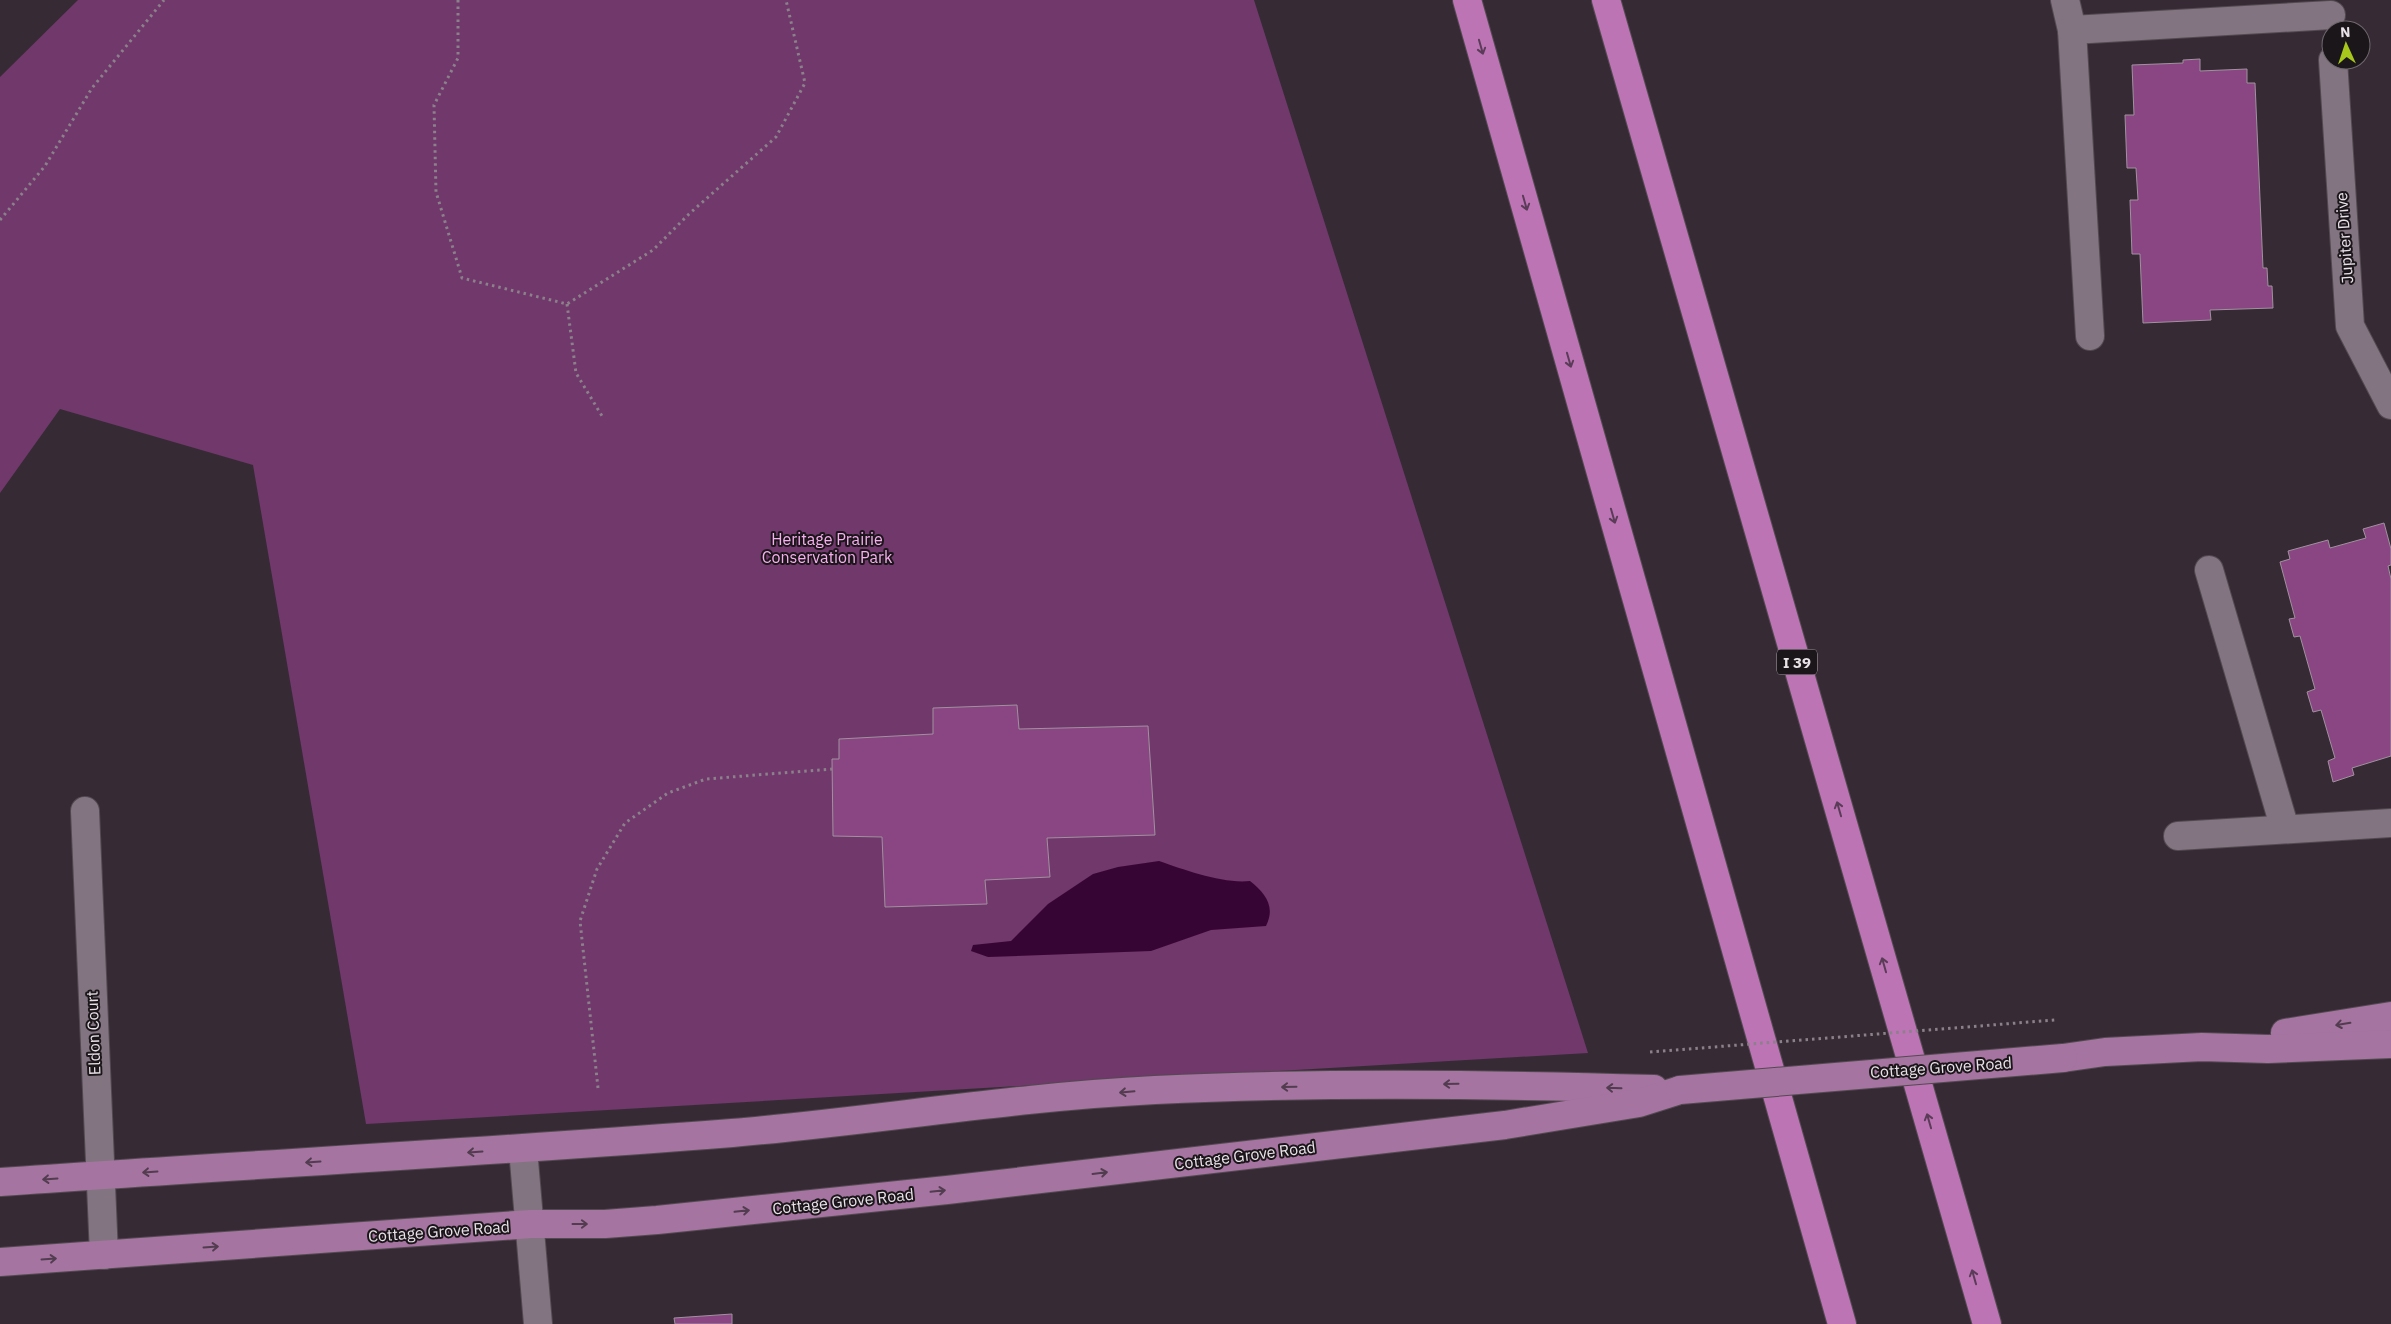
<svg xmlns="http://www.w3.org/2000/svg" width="2391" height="1324" font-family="'IBM Plex Sans',sans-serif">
	<rect width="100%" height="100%" fill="#362b35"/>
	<polygon fill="#70386b" points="78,0 1254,0 1588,1053 366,1124 253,465 60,409 0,493 0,77"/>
	<path fill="#370534" d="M1159 861C1185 870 1223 884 1250 881 1265 893 1276 906 1266 926L1211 930 1151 951 988 957 971 951 973 945 1011 941 1048 904 1093 874 1118 867Z"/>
	<g fill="#894683" stroke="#a0929e">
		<polygon points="2200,59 2200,71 2247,69 2247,83 2255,83 2263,268 2267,268 2268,286 2272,286 2273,308 2210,310 2211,320 2143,323 2140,254 2132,254 2130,200 2138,200 2136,168 2127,168 2125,115 2134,115 2132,65 2183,63 2183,60"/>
		<polygon points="2384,523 2391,549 2391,565 2388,566 2391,579 2391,756 2352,768 2354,775 2333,782 2328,761 2335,758 2321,710 2313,712 2307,692 2315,689 2300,636 2294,637 2289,619 2295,618 2280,562 2290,559 2288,551 2328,540 2330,548 2366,538 2363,529"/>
		<polygon points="1017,705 1019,729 1148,726 1155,835 1047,838 1050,877 985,880 987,904 885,907 882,837 833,836 832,759 839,759 839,739 933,734 933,708"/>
		<polygon points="732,1314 732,1324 675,1324 674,1318"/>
	</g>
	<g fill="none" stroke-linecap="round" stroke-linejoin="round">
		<defs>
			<g id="minor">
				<polyline points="2065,0 2072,30 2090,336"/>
				<polyline points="2072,30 2331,15"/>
				<polyline points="2333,60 2350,326 2391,405"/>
				<polyline points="2209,570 2285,829"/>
				<polyline points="85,811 104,1255"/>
				<polyline points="2178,836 2391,823"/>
				<polyline points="523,1149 538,1324"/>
			</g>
			<g id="major">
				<polyline points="2285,1033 2391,1016"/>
				<polyline points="2063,1058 2105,1052 2202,1047 2268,1049 2391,1044"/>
				<path d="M0 1182C244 1165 488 1152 732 1133 873 1121 1013 1097 1155 1090 1321 1082 1488 1084 1654 1089"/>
				<polyline points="0,1262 531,1224 605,1224 657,1220 947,1190 1505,1125 1639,1103 1680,1090"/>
			</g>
			<g id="highway">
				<polyline points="1467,0 1842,1324"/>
				<polyline points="1606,0 1987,1324"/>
			</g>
		</defs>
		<use href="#minor" stroke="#534a51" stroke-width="30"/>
		<use href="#major" stroke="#534a51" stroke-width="30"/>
		<use href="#highway" stroke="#534a51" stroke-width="30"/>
		<g stroke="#8b818a" stroke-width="3" stroke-dasharray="2.5 4" stroke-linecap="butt">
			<polyline points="458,0 458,58 434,105 436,192 462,278 567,304 653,250 689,214 776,137 805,83 786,0"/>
			<polyline points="0,220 45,166 92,88 164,0"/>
			<polyline points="567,304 576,373 602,416"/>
			<polyline points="598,1088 580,921 597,869 625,823 668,793 706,779 832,769"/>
		</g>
		<use href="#minor" stroke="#827581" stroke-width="28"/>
		<use href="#major" stroke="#a574a0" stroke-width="28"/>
		<use href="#highway" stroke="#bc74b4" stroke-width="28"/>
		<defs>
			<polyline id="major-bridge" points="1680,1090 2063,1058"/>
		</defs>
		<use href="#major-bridge" stroke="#534a51" stroke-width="30" stroke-linecap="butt"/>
		<polyline stroke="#8b818a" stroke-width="3" stroke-dasharray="2.5 4" stroke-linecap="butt" points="1650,1052 2055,1020"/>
		<use href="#major-bridge" stroke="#a574a0" stroke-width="28"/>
	</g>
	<defs><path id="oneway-shaft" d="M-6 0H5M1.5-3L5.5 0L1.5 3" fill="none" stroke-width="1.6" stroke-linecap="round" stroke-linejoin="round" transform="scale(1.25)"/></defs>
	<g stroke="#5b3c58">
		<use href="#oneway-shaft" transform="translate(1481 47) rotate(74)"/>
		<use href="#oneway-shaft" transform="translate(1525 203) rotate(74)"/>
		<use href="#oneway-shaft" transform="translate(1569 360) rotate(74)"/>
		<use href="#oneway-shaft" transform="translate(1613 516) rotate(74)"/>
		<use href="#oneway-shaft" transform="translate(1839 809) rotate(-106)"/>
		<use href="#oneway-shaft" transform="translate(1884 965) rotate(-106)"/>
		<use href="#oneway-shaft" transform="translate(1929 1121) rotate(-106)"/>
		<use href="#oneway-shaft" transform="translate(1974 1277) rotate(-106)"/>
	</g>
	<g stroke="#523c50">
		<use href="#oneway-shaft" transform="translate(2343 1024) rotate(171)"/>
		<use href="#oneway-shaft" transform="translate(1451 1084) rotate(179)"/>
		<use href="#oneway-shaft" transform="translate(1289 1087) rotate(179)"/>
		<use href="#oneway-shaft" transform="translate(1614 1088) rotate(-178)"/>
		<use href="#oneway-shaft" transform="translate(1127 1092) rotate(175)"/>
		<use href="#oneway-shaft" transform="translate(475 1152) rotate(176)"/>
		<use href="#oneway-shaft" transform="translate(313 1162) rotate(176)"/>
		<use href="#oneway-shaft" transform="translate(150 1172) rotate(176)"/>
		<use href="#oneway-shaft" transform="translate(1100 1173) rotate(-7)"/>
		<use href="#oneway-shaft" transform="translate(50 1179) rotate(176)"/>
		<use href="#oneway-shaft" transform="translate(938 1191) rotate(-6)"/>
		<use href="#oneway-shaft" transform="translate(742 1211) rotate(-6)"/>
		<use href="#oneway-shaft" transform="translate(580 1224)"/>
		<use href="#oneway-shaft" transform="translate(211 1247) rotate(-4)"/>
		<use href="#oneway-shaft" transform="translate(49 1259) rotate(-4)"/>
	</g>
	<g text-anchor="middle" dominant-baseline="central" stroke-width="4" stroke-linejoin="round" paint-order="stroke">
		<rect fill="#1b161a" stroke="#aca5ab" stroke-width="1" x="1777" y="649.5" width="40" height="25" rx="4"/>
		<g font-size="15" font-weight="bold" fill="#eae2e9">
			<text x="1797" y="662">I 39</text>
		</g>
		<g font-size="16" fill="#eae2e9" stroke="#1b161a">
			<text transform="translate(2344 238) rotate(-94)">Jupiter Drive</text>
			<text transform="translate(93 1033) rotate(-92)">Eldon Court</text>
			<text transform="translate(1941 1067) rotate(-4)">Cottage Grove Road</text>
			<text transform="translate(1245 1155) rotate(-7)">Cottage Grove Road</text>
			<text transform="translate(843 1201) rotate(-6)">Cottage Grove Road</text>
			<text transform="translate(439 1231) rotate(-4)">Cottage Grove Road</text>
		</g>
		<g font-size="16" fill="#f9aef0" stroke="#1b161a">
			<text x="827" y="539">Heritage Prairie<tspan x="827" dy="18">Conservation Park</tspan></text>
		</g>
	</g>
	<g transform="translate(2346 45) rotate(357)"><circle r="24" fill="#1b161a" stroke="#6e686d"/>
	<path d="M0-4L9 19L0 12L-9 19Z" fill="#a8c71d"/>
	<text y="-8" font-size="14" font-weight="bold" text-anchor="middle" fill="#eae2e9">N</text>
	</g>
</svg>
